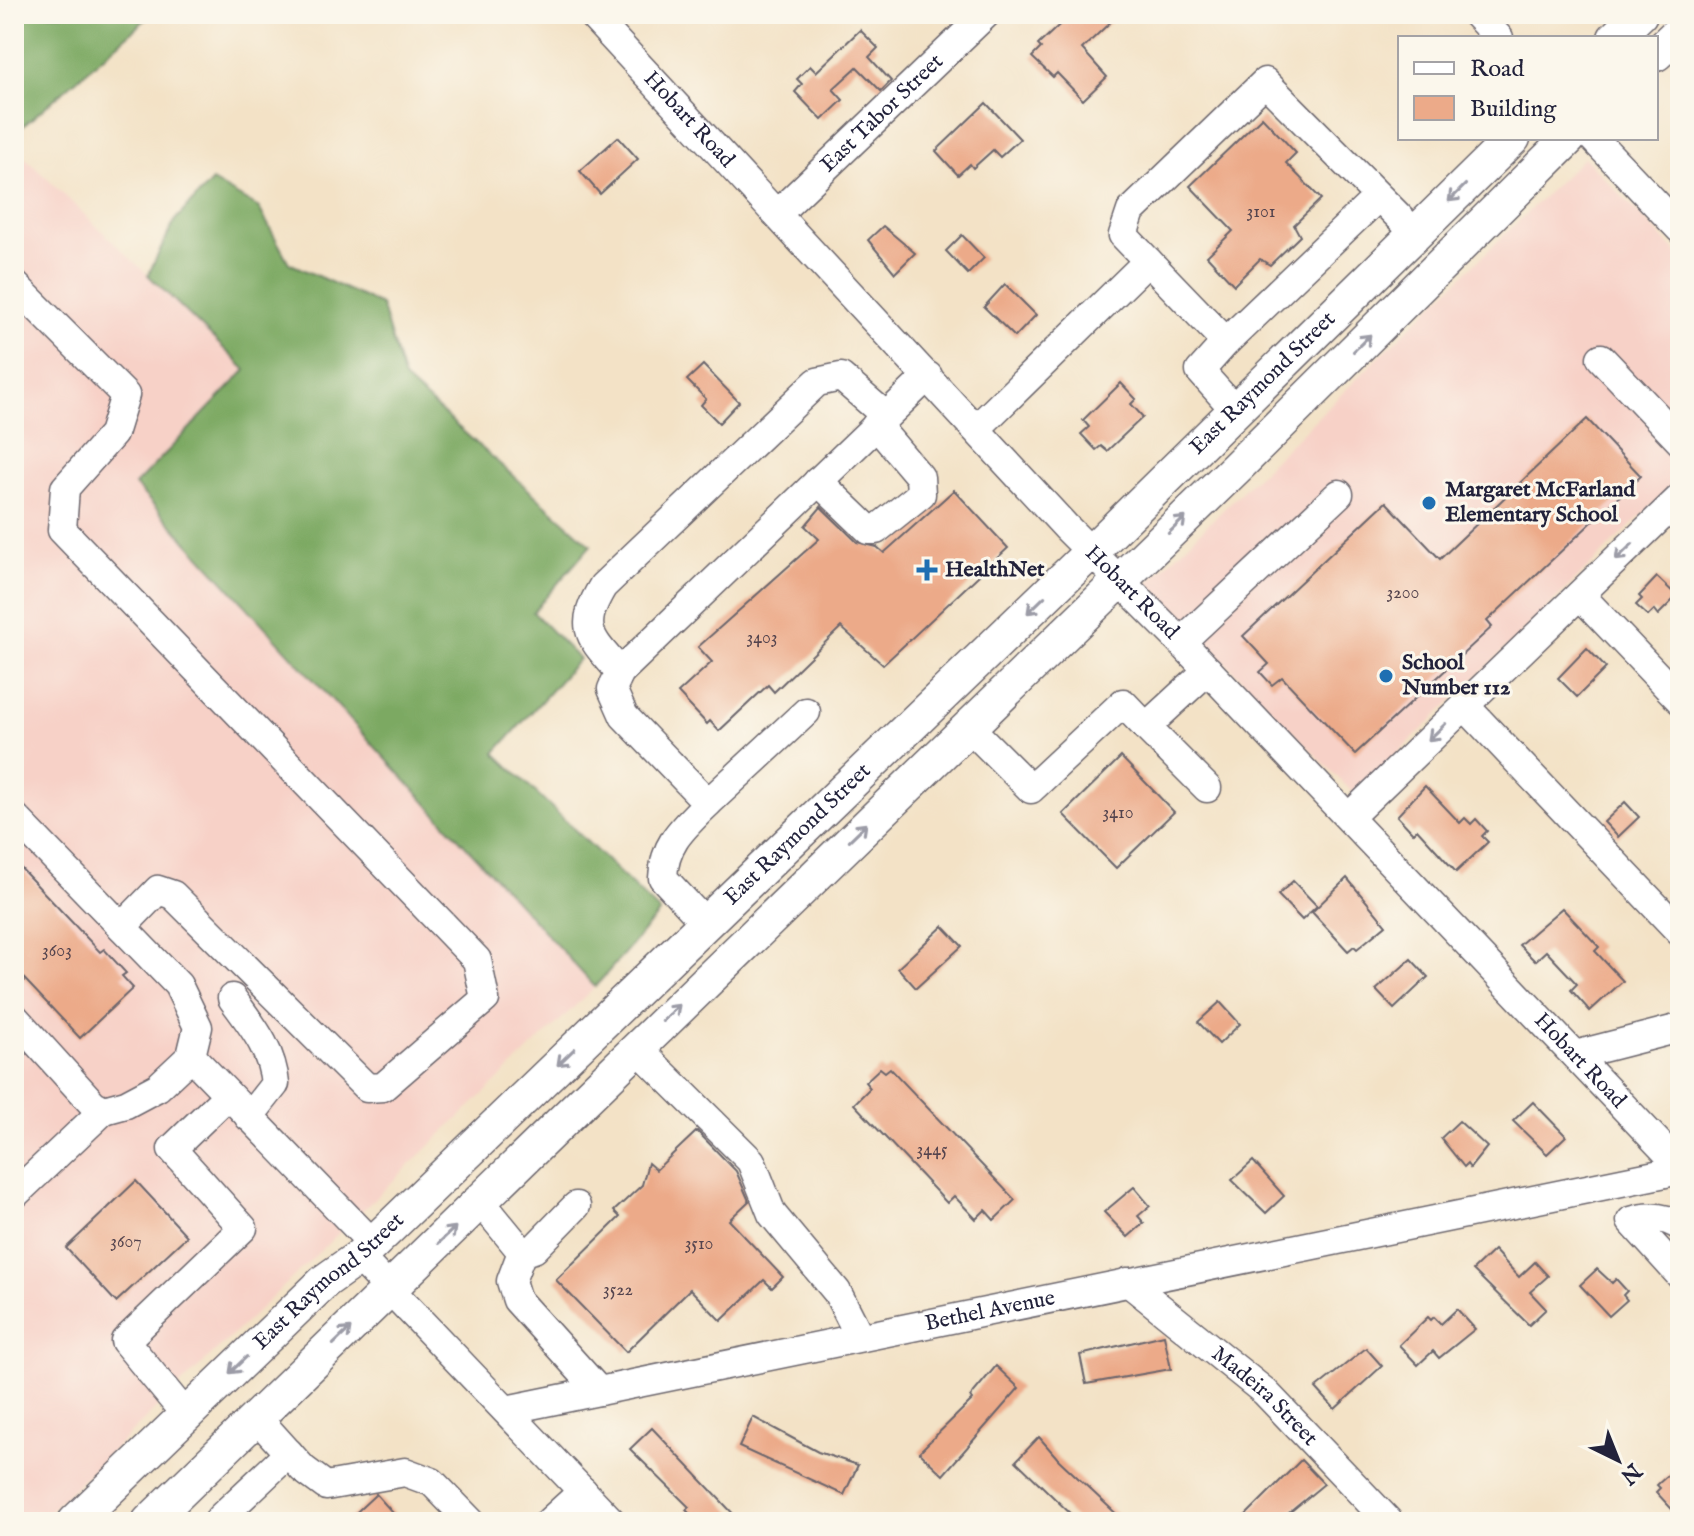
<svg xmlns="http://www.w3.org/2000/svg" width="1694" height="1536" font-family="'IM FELL English',serif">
	<rect width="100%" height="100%" fill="#fbf7ec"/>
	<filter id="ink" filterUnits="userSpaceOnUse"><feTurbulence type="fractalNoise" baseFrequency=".0125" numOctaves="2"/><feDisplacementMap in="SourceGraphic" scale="16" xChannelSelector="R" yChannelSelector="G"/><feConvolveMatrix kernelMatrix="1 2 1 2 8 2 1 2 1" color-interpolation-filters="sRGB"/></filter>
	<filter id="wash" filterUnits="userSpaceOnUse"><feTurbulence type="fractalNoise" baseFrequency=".006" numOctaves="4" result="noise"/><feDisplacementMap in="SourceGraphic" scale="32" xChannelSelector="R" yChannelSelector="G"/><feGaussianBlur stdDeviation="1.8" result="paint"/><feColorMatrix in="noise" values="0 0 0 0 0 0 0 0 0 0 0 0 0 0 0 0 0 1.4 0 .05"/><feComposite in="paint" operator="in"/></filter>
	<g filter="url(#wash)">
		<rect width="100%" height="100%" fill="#f3e2c6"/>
		<g fill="#f7d1c7">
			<polygon points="14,147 247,370 135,485 595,987 38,1522 14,1522"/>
			<polygon points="1584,157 1680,256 1680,478 1355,795 1148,583"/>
		</g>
		<g fill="#7ba962" stroke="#4e664e" stroke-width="2">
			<polygon points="14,14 152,14 14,134"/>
			<polygon points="212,181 259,208 289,263 381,305 404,379 591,545 533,612 579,659 495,753 660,912 595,987 135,485 246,370 148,275 175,220"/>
		</g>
		<g id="blocks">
			<g fill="#ecaa89">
				<polygon points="1071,14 1119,14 1082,49 1107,77 1083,100 1057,73 1053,77 1032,57 1041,48 1038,45"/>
				<polygon points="860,30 878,48 869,57 891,81 881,91 857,67 833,89 843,100 822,120 795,92 802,84 797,79 810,66 816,72"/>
				<polygon points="986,103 1020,139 1000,157 993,150 973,168 970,164 958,175 936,151"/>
				<polygon points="1262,117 1296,153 1286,163 1321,199 1294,225 1300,236 1270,265 1260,259 1234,285 1207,256 1233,231 1190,186"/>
				<polygon points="618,137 638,159 600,194 580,171"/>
				<polygon points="883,226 915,253 895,273 868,240"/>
				<polygon points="962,235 984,258 968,274 946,251"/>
				<polygon points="1005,284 1036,315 1015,337 984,307"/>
				<polygon points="703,365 739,402 719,423 701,405 706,399 687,380"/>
				<polygon points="1121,383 1136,399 1131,404 1143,417 1107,451 1101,446 1096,450 1081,434 1089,427 1083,420"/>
				<polygon points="1587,419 1641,476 1487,621 1492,627 1355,754 1282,677 1272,685 1260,672 1269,664 1243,636 1386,502 1440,559"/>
				<polygon points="954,490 1008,548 883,665 841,627 774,692 768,685 719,731 710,721 707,724 678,693 712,662 698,647 819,539 805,526 821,507 857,542 877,547 884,553"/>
				<polygon points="1657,577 1677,596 1658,615 1654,610 1648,616 1636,605 1642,599 1639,596"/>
				<polygon points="1587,648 1606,668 1577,697 1558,678"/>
				<polygon points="1121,757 1174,812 1116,868 1063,814"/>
				<polygon points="1425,786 1460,823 1465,818 1471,824 1476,819 1487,831 1482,836 1488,842 1456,872 1417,829 1413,833 1397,816"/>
				<polygon points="1625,802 1639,817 1618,837 1604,822"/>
				<polygon points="14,861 100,952 104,949 126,973 122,976 133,988 80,1038 14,968"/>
				<polygon points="1347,878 1386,925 1357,949 1354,946 1348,951 1312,912"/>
				<polygon points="1293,881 1317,906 1302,920 1278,895"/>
				<polygon points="1562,908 1599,947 1595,951 1623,981 1590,1011 1571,990 1577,984 1546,951 1535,961 1519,945"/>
				<polygon points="943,926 962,946 916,988 898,968"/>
				<polygon points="1411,959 1428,977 1394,1009 1376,990"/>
				<polygon points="1220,1002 1240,1024 1219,1044 1198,1022"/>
				<polygon points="880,1068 885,1072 890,1068 1015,1200 994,1220 985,1210 976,1219 954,1196 947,1203 854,1104 870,1088 865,1082"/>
				<polygon points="1533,1102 1566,1136 1547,1154 1513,1121"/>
				<polygon points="1459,1121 1487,1147 1470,1168 1467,1164 1464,1167 1441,1138"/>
				<polygon points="697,1131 736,1171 749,1201 729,1220 783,1277 772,1288 764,1280 721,1321 690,1289 626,1352 556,1280 620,1217 614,1211 642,1185 648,1163 656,1170"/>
				<polygon points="1253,1161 1284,1196 1266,1213 1232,1180"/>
				<polygon points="136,1181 187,1236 116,1302 66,1248"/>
				<polygon points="1134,1187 1150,1206 1138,1216 1144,1223 1128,1237 1104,1212"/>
				<polygon points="1494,1250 1519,1277 1535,1262 1548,1276 1530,1292 1546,1309 1529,1325 1473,1270"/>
				<polygon points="1597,1269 1612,1283 1616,1279 1627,1291 1623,1295 1627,1300 1609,1316 1580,1285"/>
				<polygon points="1457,1309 1475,1329 1439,1358 1433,1351 1418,1365 1399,1345 1428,1317 1431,1320 1434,1317 1441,1324"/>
				<polygon points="1164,1335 1171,1369 1086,1384 1080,1355"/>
				<polygon points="1366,1348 1382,1366 1335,1409 1316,1388"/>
				<polygon points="996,1366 1019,1388 943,1475 919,1452 972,1400 970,1397"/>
				<polygon points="753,1417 818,1452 858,1465 844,1495 739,1447"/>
				<polygon points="652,1428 741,1522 698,1522 686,1510 689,1507 630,1449"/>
				<polygon points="1039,1437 1059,1460 1125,1522 1079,1522 1016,1461"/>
				<polygon points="1301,1460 1324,1484 1278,1522 1239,1522"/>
				<polygon points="1680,1464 1680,1518 1656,1492 1660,1488 1657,1485"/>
				<polygon points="376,1494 401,1522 346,1522 375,1495"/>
			</g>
		</g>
	</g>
	<g filter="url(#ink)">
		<use href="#blocks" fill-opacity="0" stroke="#6b656c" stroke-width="2"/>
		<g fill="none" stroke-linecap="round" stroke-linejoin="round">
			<defs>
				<g id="minor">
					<path id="s1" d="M591 14 1066 527 1181 642 1680 1166"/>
					<polyline points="1476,14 1499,38"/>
					<polyline points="1593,138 1680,229"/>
					<polyline points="1378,197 1226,342 1123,235 1131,211 1265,82 1416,234"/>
					<path id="s2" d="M778 213 986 14"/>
					<polyline points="14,284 125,395 113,434 65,488 62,530 477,960 485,999 383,1087 367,1088 173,895 158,890 122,927"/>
					<polyline points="1226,342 1200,371 1236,411"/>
					<polyline points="1601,358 1680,441"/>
					<polyline points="976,429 1148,261"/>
					<polyline points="818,481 869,530 876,530 921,494 920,477 876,425"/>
					<polyline points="1580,595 1680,700"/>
					<polyline points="1181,642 1339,494"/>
					<path d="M620 672C590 637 577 629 603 586L817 382 841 377 886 416"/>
					<polyline points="1465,706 1680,932"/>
					<polyline points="968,726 1031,789 1123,703 1146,727 1208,670"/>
					<polyline points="1146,727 1207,788"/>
					<polyline points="708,803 806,712"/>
					<polyline points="14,816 178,985 198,1027 191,1056 158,1087 126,1104 104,1110 93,1104 14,1017"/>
					<polyline points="1349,817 1680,498"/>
					<path d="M705 923 663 878C664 843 684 827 708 803L624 716 612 689 620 672 928 376"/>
					<path d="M232 998C252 1026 272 1049 275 1084L249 1117"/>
					<polyline points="636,1047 751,1161 772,1214 837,1292 860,1337"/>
					<polyline points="1575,1055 1680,1028"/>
					<polyline points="191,1056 373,1244"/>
					<polyline points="14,1195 104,1110"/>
					<polyline points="481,1202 522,1252 511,1281 517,1300 599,1391"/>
					<path d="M1680 1226C1664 1216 1649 1215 1631 1221L1680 1275"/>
					<polyline points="522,1252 534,1249 576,1206"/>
					<polyline points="359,1257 612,1522"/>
					<path id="s3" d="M1128 1282 1265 1392 1389 1522"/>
					<path id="s4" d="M506 1410 1680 1170"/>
					<polyline points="186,1415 125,1341 243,1228 172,1149 228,1095"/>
					<polyline points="257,1418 303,1469 326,1486 405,1472 432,1482 471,1522"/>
					<polyline points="220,1518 289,1453"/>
					<polyline points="549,1522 583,1491"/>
				</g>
				<g id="major">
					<polyline points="1615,38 1640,14"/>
					<polyline points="1656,54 1680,31"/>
					<path id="s5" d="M75 1522 325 1281 359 1257 1092 551 1513 138"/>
					<polyline points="149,1522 1236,468 1569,138"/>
				</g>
			</defs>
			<use href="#minor" stroke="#6b656c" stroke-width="31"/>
			<use href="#major" stroke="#6b656c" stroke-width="37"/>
			<use href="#minor" stroke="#fff" stroke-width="28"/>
			<use href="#major" stroke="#fff" stroke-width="34"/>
		</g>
		<defs><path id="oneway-shaft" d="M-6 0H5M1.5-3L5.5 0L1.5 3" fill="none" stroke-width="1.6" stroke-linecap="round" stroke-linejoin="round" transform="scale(2)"/></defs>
		<g stroke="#9c9ca7">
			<use href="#oneway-shaft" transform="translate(1457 193) rotate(135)"/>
			<use href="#oneway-shaft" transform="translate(1362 343) rotate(-45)"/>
			<use href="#oneway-shaft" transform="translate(1177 525) rotate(-44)"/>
			<use href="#oneway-shaft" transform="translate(1624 552) rotate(136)"/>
			<use href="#oneway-shaft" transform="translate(1036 605) rotate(136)"/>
			<use href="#oneway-shaft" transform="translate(1437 732) rotate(136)"/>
			<use href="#oneway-shaft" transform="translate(858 832) rotate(-44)"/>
			<use href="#oneway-shaft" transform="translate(671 1013) rotate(-44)"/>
			<use href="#oneway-shaft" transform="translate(566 1057) rotate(136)"/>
			<use href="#oneway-shaft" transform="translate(447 1235) rotate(-44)"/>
			<use href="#oneway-shaft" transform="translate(342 1336) rotate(-44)"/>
			<use href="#oneway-shaft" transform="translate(238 1365) rotate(136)"/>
		</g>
	</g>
	<g fill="#1f6fb2" stroke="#fbf7ec" stroke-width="3">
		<circle cx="1429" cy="503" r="8"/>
		<path d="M923 558h8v8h8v8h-8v8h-8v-8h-8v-8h8z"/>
		<circle cx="1386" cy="676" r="8"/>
	</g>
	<g text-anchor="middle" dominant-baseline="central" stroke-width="6" stroke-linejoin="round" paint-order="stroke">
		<g font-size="18" fill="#54444e">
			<text x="1261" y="212">3101</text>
			<text x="1403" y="593">3200</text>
			<text x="762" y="638">3403</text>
			<text x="1118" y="813">3410</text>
			<text x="57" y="951">3603</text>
			<text x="932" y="1150">3445</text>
			<text x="126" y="1242">3607</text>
			<text x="699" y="1244">3510</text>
			<text x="618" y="1290">3522</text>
		</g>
		<g font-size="22" fill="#22223b" stroke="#fbf7ec">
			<text stroke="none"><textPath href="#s2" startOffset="144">East Tabor Street</textPath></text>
			<text stroke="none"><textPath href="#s1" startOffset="144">Hobart Road</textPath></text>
			<text stroke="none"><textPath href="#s5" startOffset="1646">East Raymond Street</textPath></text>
			<text stroke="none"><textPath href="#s1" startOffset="792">Hobart Road</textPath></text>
			<text stroke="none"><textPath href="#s5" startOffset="998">East Raymond Street</textPath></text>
			<text stroke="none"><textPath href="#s1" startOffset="1440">Hobart Road</textPath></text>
			<text stroke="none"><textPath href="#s5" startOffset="350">East Raymond Street</textPath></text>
			<text stroke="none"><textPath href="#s4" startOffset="494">Bethel Avenue</textPath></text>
			<text stroke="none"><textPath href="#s3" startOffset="178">Madeira Street</textPath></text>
		</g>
		<g font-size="22" font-weight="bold" fill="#22223b" stroke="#fbf7ec" text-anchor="start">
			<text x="1445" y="490">Margaret McFarland<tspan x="1445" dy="25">Elementary School</tspan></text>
			<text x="945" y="570">HealthNet</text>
			<text x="1402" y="663">School<tspan x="1402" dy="25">Number 112</tspan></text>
		</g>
	</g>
	<rect width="1694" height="1536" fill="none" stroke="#fbf7ec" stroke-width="48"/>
	<rect x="1398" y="36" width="260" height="104" fill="#fbf7ec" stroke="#a4a2a5" stroke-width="2"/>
	<rect x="1414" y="62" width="40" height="12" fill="#ffffff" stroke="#a4a2a5" stroke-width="2"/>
	<text x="1470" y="76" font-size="24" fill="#22223b">Road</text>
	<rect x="1414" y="96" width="40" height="24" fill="#ecaa89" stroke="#a4a2a5" stroke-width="2"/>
	<text x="1470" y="116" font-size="24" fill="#22223b">Building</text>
	<g transform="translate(1618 1460) rotate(137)" stroke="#fbf7ec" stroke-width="6" paint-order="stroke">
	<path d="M0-6L14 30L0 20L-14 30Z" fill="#22223b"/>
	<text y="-12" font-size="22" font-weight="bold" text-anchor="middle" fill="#22223b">N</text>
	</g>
</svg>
